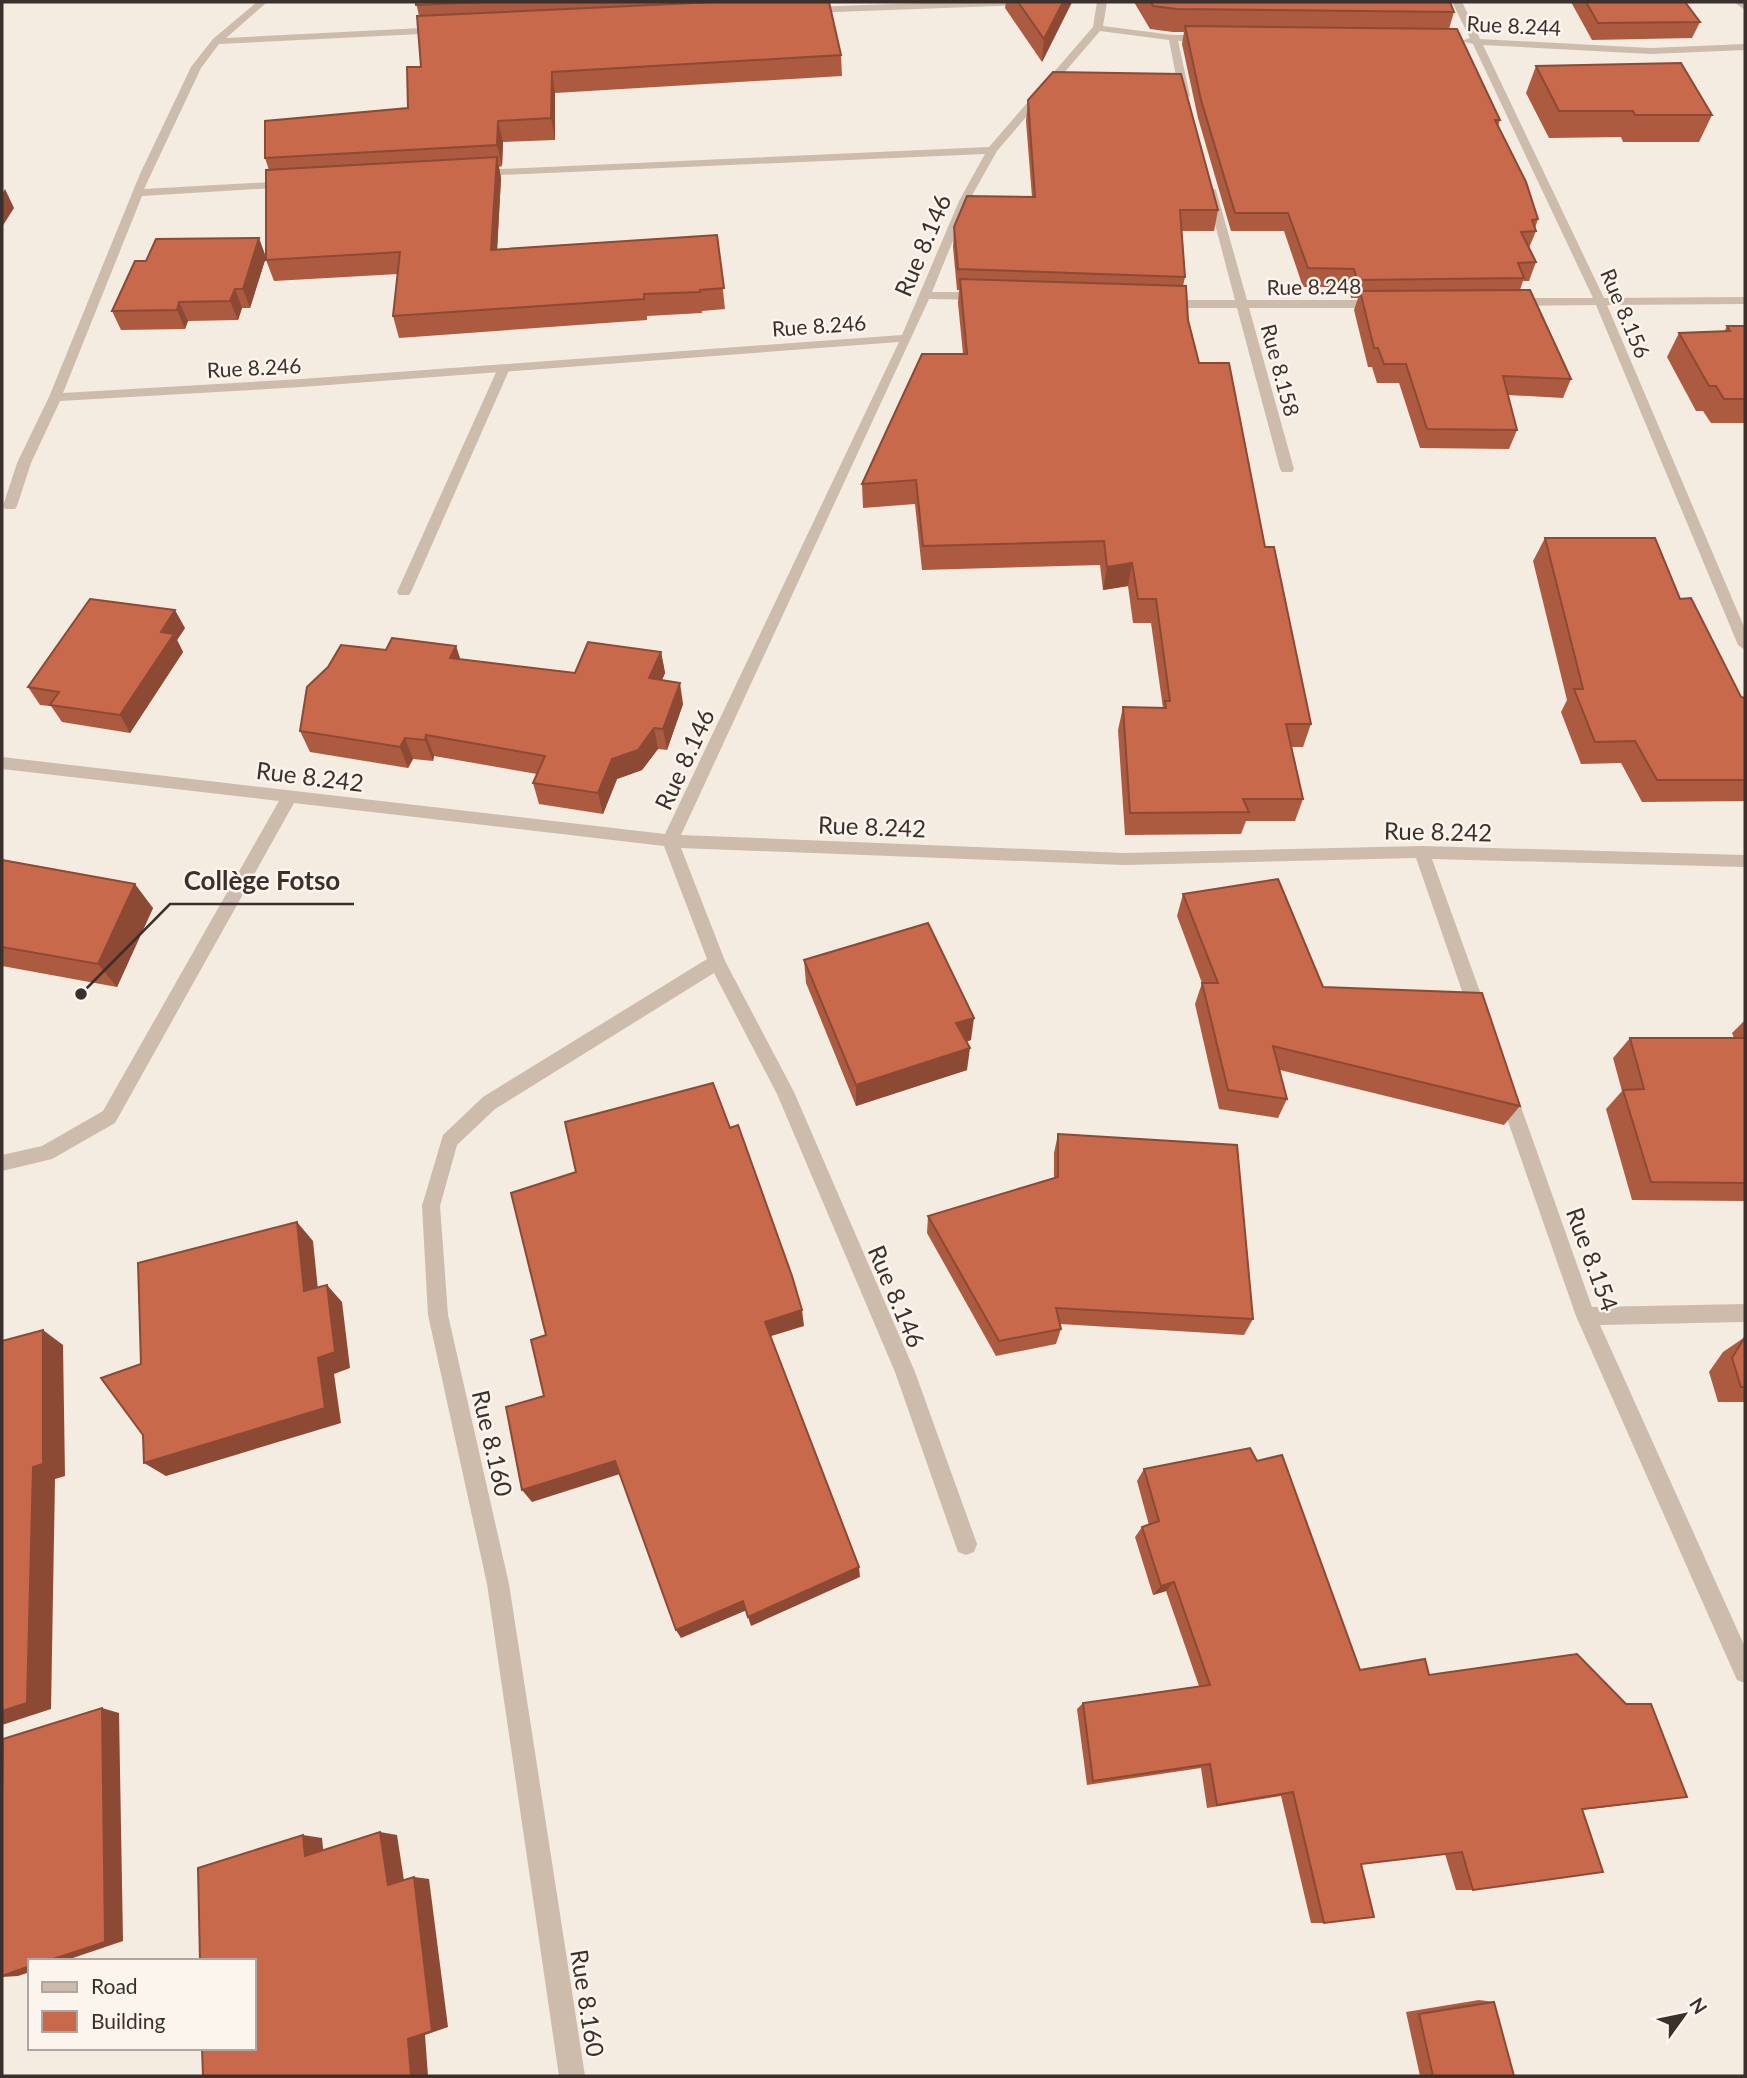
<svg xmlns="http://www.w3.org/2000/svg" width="1747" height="2078" font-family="Lato,sans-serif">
	<rect width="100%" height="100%" fill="#f4ebe1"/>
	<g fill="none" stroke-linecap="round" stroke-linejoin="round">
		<polygon fill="#cdbbac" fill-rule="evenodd" points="504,364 510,368 411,592 409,595 399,595 397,592 498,368"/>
		<g fill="#cdbbac" fill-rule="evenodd">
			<polygon points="257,2 267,2 226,38 441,27 446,30 441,33 219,44 201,68 144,189 289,181 294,184 289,187 142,196 63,393 302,379 902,335 960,199 985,154 478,176 473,173 478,170 989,147 1093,27 1097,2 1107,2 1103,26 1173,35 1207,35 1212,38 1207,41 1178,41 1190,96 1185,99 1180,96 1169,40 1100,31 997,151 970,199 932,292 982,292 988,296 982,300 929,299 681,835 1124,853 1422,846 1745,855 1745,867 1432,859 1488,1014 1485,1019 1473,1019 1470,1014 1416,858 1124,865 681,848 725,961 794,1092 915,1372 977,1544 974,1552 966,1555 958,1552 895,1372 777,1094 714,973 495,1109 457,1145 440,1206 448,1315 509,1584 585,2076 559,2076 487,1584 428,1315 422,1206 443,1135 483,1097 707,959 664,846 294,803 115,1123 52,1159 2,1171 2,1155 42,1146 103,1111 279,801 2,769 2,757 665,834 899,342 302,387 60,401 31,463 17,506 15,509 5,509 3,506 17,463 49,397 140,174 191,67 213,39"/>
			<polygon points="953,2 1027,2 1022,5 808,13 803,10 808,7"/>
			<polygon points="1452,2 1462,2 1480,39 1651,48 1745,44 1745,50 1651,54 1483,45 1604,298 1745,297 1745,304 1607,305 1745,629 1745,650 1738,645 1596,305 1513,306 1507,302 1513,298 1593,298 1473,44 1461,41 1470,38"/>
			<polygon points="1734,2 1744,2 1745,10"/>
			<polygon points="1211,187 1216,190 1247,300 1380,300 1386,304 1380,308 1249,308 1294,469 1292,472 1282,472 1280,469 1237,308 1163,308 1157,304 1163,300 1235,300 1206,190"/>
			<polygon points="1506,1082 1512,1085 1515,1090 1592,1307 1745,1304 1745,1322 1600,1325 1745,1647 1745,1683 1737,1680 1576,1316 1497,1090 1500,1085"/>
		</g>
	</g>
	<g fill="#ac5a40">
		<polygon points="416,2 829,2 841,55 842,76 555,93 555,140 503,142 502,166 499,167 501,178 497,249 717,235 725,309 702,311 702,313 647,316 647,320 399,338 393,316 398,274 274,281 266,260 269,170 265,158 408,108 421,67 419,16"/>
		<polygon points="1006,2 1072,2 1042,62 1005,8"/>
		<polygon points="1134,2 1450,2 1454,12 1449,29 1500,120 1498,126 1538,219 1535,228 1536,231 1529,248 1536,262 1529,281 1523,281 1520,290 1571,379 1563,398 1508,395 1517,430 1509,449 1420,448 1399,383 1377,383 1372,367 1368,367 1354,310 1358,298 1351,298 1349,287 1303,287 1284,231 1231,231 1198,118 1182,44 1184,32 1173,32 1150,29"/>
		<polygon points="1571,2 1685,2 1700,22 1692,38 1592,40"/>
		<polygon points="1536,66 1712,115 1699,142 1623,142 1621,137 1549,138 1526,93"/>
		<polygon points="1028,100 1218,210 1214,231 1182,231 1185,277 1183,286 1188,320 1199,363 1265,547 1311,724 1303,747 1292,747 1303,799 1295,821 1246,821 1241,834 1125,835 1118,730 1123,707 1163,708 1151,623 1133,623 1128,586 1103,590 1100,565 922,570 915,504 863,508 862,484 963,354 958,303 959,290 957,290 953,247 954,227 1032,197 1026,121"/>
		<polygon points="266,257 250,308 242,308 238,320 188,321 185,329 121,330 112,311"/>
		<polygon points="1727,326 1745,326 1745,423 1711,423 1703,411 1696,411 1667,357 1679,333 1724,332"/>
		<polygon points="1545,538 1680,599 1741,697 1745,698 1745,801 1642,802 1621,763 1581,764 1561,712 1567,700 1533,561"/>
		<polygon points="185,628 177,640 183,652 130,733 62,722 51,706 40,705 28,687"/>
		<polygon points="456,646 460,660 575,673 661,652 665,673 662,680 683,704 667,750 658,749 642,770 617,779 603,814 539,804 533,783 537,774 434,756 433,761 413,759 408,768 310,752 300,731 386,650"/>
		<polygon points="2,860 153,908 117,987 2,966"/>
		<polygon points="1183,894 1323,987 1520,1106 1504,1125 1280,1070 1287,1099 1278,1118 1219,1109 1195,1004 1202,983 1177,916"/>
		<polygon points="804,960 971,1040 966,1042 967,1070 856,1106 806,983"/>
		<polygon points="1745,1020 1745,1201 1632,1200 1606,1109 1622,1091 1613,1058 1630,1038 1734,1038 1732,1033"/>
		<polygon points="1058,1134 1253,1319 1244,1335 1060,1324 1061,1329 1056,1344 996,1356 927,1233 928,1216 1054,1179 1054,1153"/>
		<polygon points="1745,1337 1745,1402 1718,1402 1709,1372 1723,1352"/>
		<polygon points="1144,1469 1360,1670 1429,1675 1687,1797 1582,1810 1473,1890 1456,1890 1445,1854 1361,1864 1324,1923 1311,1923 1281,1796 1207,1808 1201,1768 1087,1785 1077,1709 1083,1703 1199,1686 1166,1591 1153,1595 1135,1537 1142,1527 1149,1525 1137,1481"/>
		<polygon points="1479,2000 1494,2002 1514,2076 1420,2076 1406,2012"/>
	</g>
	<g fill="#8c4a34">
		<polygon points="1063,2 1072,2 1042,62 1044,39"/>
		<polygon points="552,72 555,93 555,140 551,118"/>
		<polygon points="498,121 503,142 502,166 497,145"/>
		<polygon points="497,157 501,178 496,271 491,250"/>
		<polygon points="5,189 14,208 2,227 2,194"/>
		<polygon points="259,238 266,257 250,308 243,289"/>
		<polygon points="235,289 242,308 238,320 230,301"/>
		<polygon points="179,302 188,321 185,329 177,310"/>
		<polygon points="1132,563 1128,586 1103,590 1107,567"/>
		<polygon points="175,610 185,628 177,640 183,652 130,733 120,715 161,632"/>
		<polygon points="456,646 463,667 450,658"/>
		<polygon points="661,652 665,673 653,700 649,678"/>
		<polygon points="680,683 683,704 667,750 663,729"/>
		<polygon points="654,728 658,749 642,770 617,779 603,814 598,793 612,759"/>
		<polygon points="426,735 434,756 433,761 425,740"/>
		<polygon points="405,738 413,759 408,768 400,747"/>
		<polygon points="135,884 153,908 117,987 98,964"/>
		<polygon points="974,1018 971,1040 954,1045 956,1023"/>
		<polygon points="970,1048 967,1070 856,1106 856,1085"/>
		<polygon points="297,1222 313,1241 320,1309 304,1291"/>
		<polygon points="327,1285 342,1302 350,1368 334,1374 341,1423 166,1476 144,1463 318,1358"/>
		<polygon points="802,1310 804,1326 768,1337 765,1322"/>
		<polygon points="43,1330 63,1345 65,1476 55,1479 51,1709 2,1725 2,1711"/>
		<polygon points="615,1461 623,1473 532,1502 522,1490"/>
		<polygon points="859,1567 860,1577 751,1626 748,1617"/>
		<polygon points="1174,1582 1166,1591 1153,1595 1161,1586"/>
		<polygon points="743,1601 747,1610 681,1638 676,1630"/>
		<polygon points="102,1708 119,1713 123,1941 64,1961 47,1961"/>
		<polygon points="380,1832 397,1835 405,1887 388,1885"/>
		<polygon points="303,1835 322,1838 324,1858 305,1856"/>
		<polygon points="414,1877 429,1879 448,2027 425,2035 428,2076 411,2076 408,2039"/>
		<polygon points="30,1966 30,1972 18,1976 2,1977 2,1976"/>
	</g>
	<g fill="#c8694b" stroke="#8c4a34" stroke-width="2">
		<polygon points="416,2 484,2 416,5"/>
		<polygon points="715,2 829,2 841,55 552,72 551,118 498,121 497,145 265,158 265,121 408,108 407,67 421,67 417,16"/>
		<polygon points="1018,2 1063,2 1044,39"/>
		<polygon points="1151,2 1450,2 1454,12 1177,9 1153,6"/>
		<polygon points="1586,2 1685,2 1700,22 1598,23"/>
		<polygon points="1185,26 1457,29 1500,120 1495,120 1526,182 1538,219 1532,220 1536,231 1521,232 1536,262 1518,263 1524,278 1357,280 1354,269 1308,268 1288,213 1235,213 1201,100"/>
		<polygon points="1681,63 1712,115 1635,115 1633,111 1559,111 1536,66"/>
		<polygon points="1053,72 1181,74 1218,210 1180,210 1185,277 958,269 954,227 967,196 1035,197 1028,100"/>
		<polygon points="497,157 491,250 717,235 724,288 700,290 700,292 644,294 644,299 393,316 400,252 266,260 266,170"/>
		<polygon points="259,238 243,289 235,289 230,301 179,302 177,310 112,311 135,261 146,261 156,239"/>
		<polygon points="960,279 1186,286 1188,320 1199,363 1229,363 1265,547 1274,547 1311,724 1286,724 1303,799 1243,799 1249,812 1130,813 1123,707 1166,708 1165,701 1170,701 1156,599 1138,599 1132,563 1107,567 1104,541 923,546 916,480 862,484 922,354 967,354"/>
		<polygon points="1530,290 1571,379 1503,376 1517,430 1427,429 1406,364 1384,364 1378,348 1374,348 1360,291"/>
		<polygon points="1727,326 1745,326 1745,399 1724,399 1716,386 1709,386 1679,333 1730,331"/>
		<polygon points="1545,538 1655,538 1680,599 1691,598 1741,697 1745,698 1745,780 1657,780 1635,741 1595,742 1574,689 1583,689"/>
		<polygon points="90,599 175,610 161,632 174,634 120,715 50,705 59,692 28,687"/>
		<polygon points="392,638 456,646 450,658 575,673 588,642 661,652 649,678 680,683 663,729 654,728 638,750 612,759 598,793 533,783 545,756 426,735 425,740 405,738 400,747 300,731 307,687 328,667 341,645 386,650"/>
		<polygon points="2,860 135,884 98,964 2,947"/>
		<polygon points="1278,879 1323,987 1482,993 1520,1106 1273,1046 1287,1099 1228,1090 1202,983 1218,983 1183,894"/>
		<polygon points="928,923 974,1018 956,1023 970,1048 856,1085 804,960"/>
		<polygon points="1630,1038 1745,1038 1745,1183 1651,1182 1623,1090 1644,1089"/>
		<polygon points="713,1083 730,1128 738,1125 792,1276 802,1310 765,1322 859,1567 748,1617 743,1601 676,1630 615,1461 522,1490 506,1407 544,1396 531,1340 546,1335 511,1193 576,1172 565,1122"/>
		<polygon points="1058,1134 1237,1145 1253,1319 1056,1308 1061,1329 999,1341 928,1216 1058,1177"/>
		<polygon points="297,1222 304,1291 327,1285 335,1352 318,1358 325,1408 144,1463 143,1435 101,1378 141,1364 138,1263"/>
		<polygon points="43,1330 43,1464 33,1467 27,1703 2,1711 2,1341"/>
		<polygon points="1745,1337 1745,1387 1741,1387 1732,1358"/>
		<polygon points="1250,1448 1257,1461 1282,1455 1360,1670 1425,1659 1429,1675 1577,1654 1626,1704 1651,1704 1687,1797 1582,1809 1603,1872 1473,1890 1462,1852 1361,1864 1374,1917 1324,1923 1293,1792 1217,1805 1210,1764 1093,1781 1083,1703 1210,1685 1174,1582 1161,1586 1142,1527 1159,1521 1144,1469"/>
		<polygon points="102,1708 105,1942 47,1961 30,1961 30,1966 2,1976 2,1793 3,1739"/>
		<polygon points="380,1832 388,1885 414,1877 432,2031 408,2039 411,2076 203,2076 202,2048 254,2048 254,1961 200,1961 198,1868 303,1835 305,1856"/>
		<polygon points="1494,2002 1514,2076 1433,2076 1419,2014"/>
	</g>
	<g text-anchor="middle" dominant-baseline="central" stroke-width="5" stroke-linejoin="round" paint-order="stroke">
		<g font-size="21" fill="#3b302b" stroke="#fbf5ee">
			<text transform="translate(1514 25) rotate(3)">Rue 8.244</text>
			<text transform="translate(1314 286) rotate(-1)">Rue 8.248</text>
			<text transform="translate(1626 313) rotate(67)">Rue 8.156</text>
			<text transform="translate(819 325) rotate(-4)">Rue 8.246</text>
			<text transform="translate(254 367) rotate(-3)">Rue 8.246</text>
			<text transform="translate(1281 370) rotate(75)">Rue 8.158</text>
		</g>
		<g font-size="24" fill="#3b302b" stroke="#fbf5ee">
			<text transform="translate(922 245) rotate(-67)">Rue 8.146</text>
			<text transform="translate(684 759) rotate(-65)">Rue 8.146</text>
			<text transform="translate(310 776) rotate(7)">Rue 8.242</text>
			<text transform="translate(872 826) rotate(2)">Rue 8.242</text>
			<text transform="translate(1438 831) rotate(1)">Rue 8.242</text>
			<text transform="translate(1593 1259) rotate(70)">Rue 8.154</text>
			<text transform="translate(897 1296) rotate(67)">Rue 8.146</text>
			<text transform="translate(493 1443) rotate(77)">Rue 8.160</text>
			<text transform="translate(588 2003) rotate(81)">Rue 8.160</text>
		</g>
	</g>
	<path fill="none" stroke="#3b302b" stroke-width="2.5" d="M81 994L170 904H354"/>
	<circle fill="#3b302b" stroke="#fbf5ee" stroke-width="2.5" cx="81" cy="994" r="7"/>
	<g font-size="26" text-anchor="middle" font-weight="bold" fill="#3b302b" stroke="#fbf5ee" stroke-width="5" stroke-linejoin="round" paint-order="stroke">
		<text x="262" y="890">Collège Fotso</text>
	</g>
	<rect width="1747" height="2078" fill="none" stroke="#3b302b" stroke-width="7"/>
	<rect x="28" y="1959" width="228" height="91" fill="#fbf5ee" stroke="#aea6a0" stroke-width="2"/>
	<rect x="42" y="1982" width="35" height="10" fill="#cdbbac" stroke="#aea6a0" stroke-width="2"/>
	<text x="91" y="1994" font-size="21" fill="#3b302b">Road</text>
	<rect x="42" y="2011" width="35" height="21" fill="#c8694b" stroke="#aea6a0" stroke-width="2"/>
	<text x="91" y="2029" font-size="21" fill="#3b302b">Building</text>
	<g transform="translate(1684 2015) rotate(57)" stroke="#fbf5ee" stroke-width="5" paint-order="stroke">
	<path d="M0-5L12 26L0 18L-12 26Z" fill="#3b302b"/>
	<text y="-10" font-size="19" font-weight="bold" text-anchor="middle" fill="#3b302b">N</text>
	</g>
</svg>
